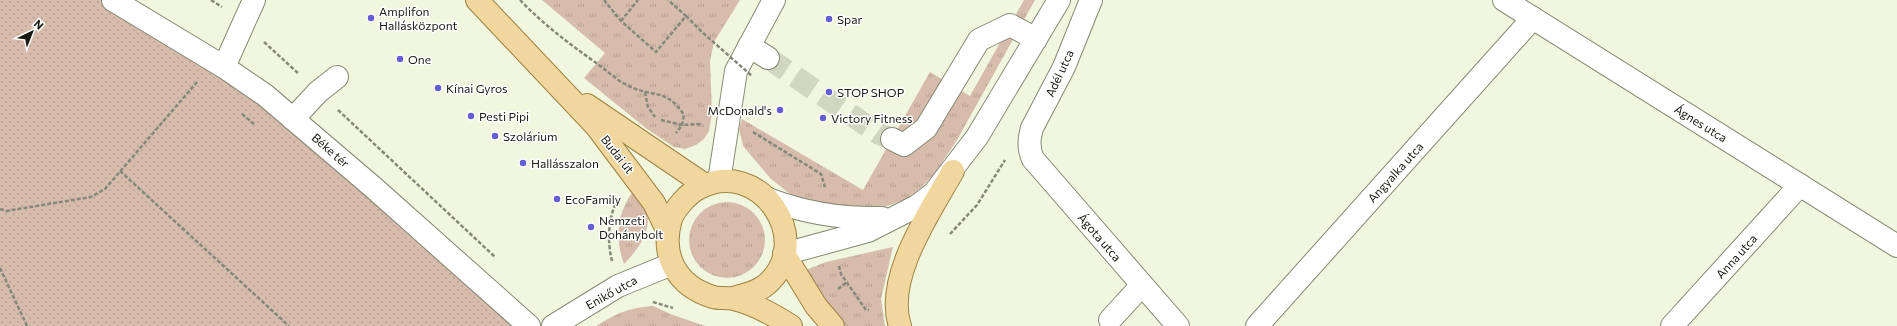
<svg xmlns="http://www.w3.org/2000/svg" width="1897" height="326" font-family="Commissioner,sans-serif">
	<defs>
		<pattern id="grass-tufts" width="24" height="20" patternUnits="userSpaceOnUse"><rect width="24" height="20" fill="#d7bbab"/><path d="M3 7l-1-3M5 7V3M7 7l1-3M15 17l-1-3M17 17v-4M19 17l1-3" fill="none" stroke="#b8a092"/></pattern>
		<pattern id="park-dots" width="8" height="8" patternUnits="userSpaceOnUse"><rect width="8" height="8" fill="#d7bbab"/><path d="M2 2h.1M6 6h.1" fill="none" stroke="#b8a092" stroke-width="1.8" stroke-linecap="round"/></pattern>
	</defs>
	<rect width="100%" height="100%" fill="#f1f7df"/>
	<g fill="url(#grass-tufts)">
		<polygon points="542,0 740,0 714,42 710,61 712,113 709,131 704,139 696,145 685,149 674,147 647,129 584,78 605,53"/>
		<polygon points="1024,0 1035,0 957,140 935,173 922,187 906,199 887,206 867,210 799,201 771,179 743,146 739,129 742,119 863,190 930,72 970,96"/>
		<path d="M636 188C657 219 648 239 624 264 614 237 617 210 636 188Z"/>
		<circle cx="727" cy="240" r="38"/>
		<polygon points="893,247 881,299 885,326 845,326 816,290 806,270 826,262"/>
		<path d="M653 306 673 315 705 326H596C618 313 627 308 653 306Z"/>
	</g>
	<polygon fill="url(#park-dots)" points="0,0 113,0 224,67 529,326 0,326"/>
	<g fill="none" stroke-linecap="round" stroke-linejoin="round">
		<polyline stroke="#d0d6c0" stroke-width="22" stroke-dasharray="22 11" stroke-linecap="butt" points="768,58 879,134 892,139"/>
		<defs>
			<g id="minor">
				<polyline points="113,0 224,67 265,95 374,188 529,326"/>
				<path d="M1091 0 1064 67 1032 128C1029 139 1028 148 1033 159L1178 326"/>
				<polyline points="1504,0 1897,246"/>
				<polyline points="749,46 768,58"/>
				<polyline points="224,67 254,0"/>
				<polyline points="293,119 318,92 337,77"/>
				<polyline points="892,139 904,145 926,128 979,40 1010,25 1036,39"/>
				<polyline points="719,181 736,71 774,0"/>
				<path d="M768 199C805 213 843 219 882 218"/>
				<polyline points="784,254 868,231 917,206 934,193 977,137 1059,0"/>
				<polyline points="1110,320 1142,285"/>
				<polyline points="553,326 618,286 672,264"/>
				<polyline points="1257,326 1533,18"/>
				<polyline points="1672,326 1800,185"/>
			</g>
			<g id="major">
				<polyline points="477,0 596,126 654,203 668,232"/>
				<polyline points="587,105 705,185"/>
				<polyline points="784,254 816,306 833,326"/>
				<path d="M733 298C745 295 758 292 767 284 816 241 760 156 699 188 689 193 675 208 671 219 660 256 677 286 713 297 720 299 727 297 734 299 755 304 774 315 791 326"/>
				<path d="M900 326C884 278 930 212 953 171"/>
			</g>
		</defs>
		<use href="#minor" stroke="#858974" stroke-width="24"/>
		<use href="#major" stroke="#9e8242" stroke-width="24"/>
		<g stroke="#858979" stroke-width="2.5" stroke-dasharray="4 2" stroke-linecap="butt">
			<polyline points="211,0 222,7"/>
			<path d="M520 0C543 24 568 43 595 62 605 69 614 78 625 84 651 99 665 86 684 115L682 125 676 133"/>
			<polyline points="604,0 621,21 656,52 686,16 668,0"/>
			<polyline points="621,21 638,0"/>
			<polyline points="264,42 299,74"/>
			<polyline points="645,92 648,107 655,117"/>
			<polyline points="338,110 495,257"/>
			<polyline points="242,114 254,124"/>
			<polyline points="661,120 682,125 701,124"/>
			<polyline points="753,132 821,174 825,187"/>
			<polyline points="120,171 289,326"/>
			<polyline points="0,209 6,211 91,197 105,189 197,82"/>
			<polyline points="950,234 977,205 1005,160"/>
			<path d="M612 261C607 242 608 216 618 199"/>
			<polyline points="839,266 841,274 866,310 869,310"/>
			<polyline points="0,268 27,326"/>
			<polyline points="838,289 847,282"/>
			<polyline points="653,302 673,308"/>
		</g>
		<use href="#minor" stroke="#fff" stroke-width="22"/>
		<use href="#major" stroke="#f1d69d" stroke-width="22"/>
		<polyline stroke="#858979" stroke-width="2.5" stroke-dasharray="4 2" stroke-linecap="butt" points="686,16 702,32 752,76"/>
	</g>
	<g fill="#655dd6" stroke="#fff" stroke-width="1.5">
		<circle cx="371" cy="18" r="4"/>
		<circle cx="829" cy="19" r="4"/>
		<circle cx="400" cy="59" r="4"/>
		<circle cx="438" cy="88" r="4"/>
		<circle cx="829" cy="92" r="4"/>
		<circle cx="780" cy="110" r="4"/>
		<circle cx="471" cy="116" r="4"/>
		<circle cx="823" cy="118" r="4"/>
		<circle cx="495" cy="136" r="4"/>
		<circle cx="523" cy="163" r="4"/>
		<circle cx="557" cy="199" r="4"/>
		<circle cx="591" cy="227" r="4"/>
	</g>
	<g text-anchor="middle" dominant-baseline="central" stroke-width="3" stroke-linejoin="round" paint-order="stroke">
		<g font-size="12" fill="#171911" stroke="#fff" text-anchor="start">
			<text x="379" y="11">Amplifon<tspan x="379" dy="14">Hallásközpont</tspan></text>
			<text x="837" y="19">Spar</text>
			<text x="408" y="59">One</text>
			<text x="446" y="88">Kínai Gyros</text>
			<text x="837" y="92">STOP SHOP</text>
			<text x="772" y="110" text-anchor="end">McDonald's</text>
			<text x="479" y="116">Pesti Pipi</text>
			<text x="831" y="118">Victory Fitness</text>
			<text x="503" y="136">Szolárium</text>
			<text x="531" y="163">Hallásszalon</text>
			<text x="565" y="199">EcoFamily</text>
			<text x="599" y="220">Nemzeti<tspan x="599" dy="14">Dohánybolt</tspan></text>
		</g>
		<g font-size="12" fill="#171911" stroke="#fff">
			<text transform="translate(1059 73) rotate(-65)">Adél utca</text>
			<text transform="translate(1701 123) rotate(32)">Ágnes utca</text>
			<text transform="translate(331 150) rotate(41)">Béke tér</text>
			<text transform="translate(618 154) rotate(52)">Budai út</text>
			<text transform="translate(1395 172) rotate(-48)">Angyalka utca</text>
			<text transform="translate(1100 237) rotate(49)">Ágota utca</text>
			<text transform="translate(1736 256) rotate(-48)">Anna utca</text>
			<text transform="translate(611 292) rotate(-29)">Enikő utca</text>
		</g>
	</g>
	<g transform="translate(32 32) rotate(43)" stroke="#ffffff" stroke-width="3" paint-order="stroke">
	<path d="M0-3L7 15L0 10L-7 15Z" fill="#171911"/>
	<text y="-6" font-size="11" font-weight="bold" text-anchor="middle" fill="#171911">N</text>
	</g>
</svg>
